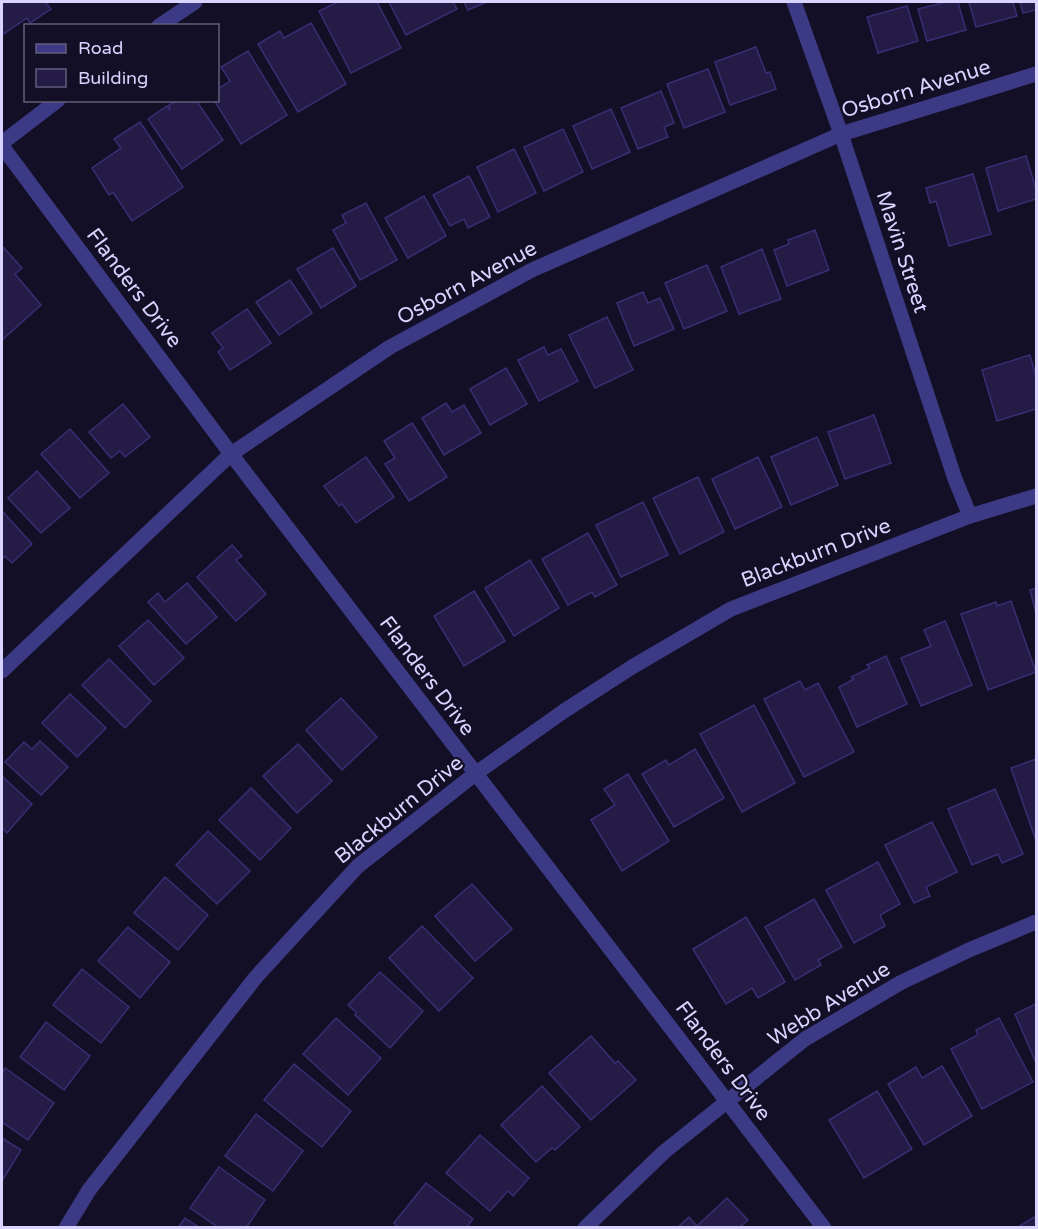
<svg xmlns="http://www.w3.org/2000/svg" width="1038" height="1229" font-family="'Varela Round',sans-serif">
	<rect width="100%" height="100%" fill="#130f26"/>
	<g fill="#241b47" stroke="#3b2d73" stroke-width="1.5">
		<polygon points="2,2 45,2 51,9 30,23 27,18 2,35"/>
		<polygon points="338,2 377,2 401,48 351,73 319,11"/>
		<polygon points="389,2 453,2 457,9 406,35"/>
		<polygon points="464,2 487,2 468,10"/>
		<polygon points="946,2 958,2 966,30 927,41 918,9"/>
		<polygon points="969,2 1013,2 1017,16 976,27"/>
		<polygon points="1020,2 1036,2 1036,10 1023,13"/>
		<polygon points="907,6 918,41 878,53 867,17"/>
		<polygon points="311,23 346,84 298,112 258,44 280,31 284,38"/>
		<polygon points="756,47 766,73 770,72 776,89 730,105 715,62"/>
		<polygon points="248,51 287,115 241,144 214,100 218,100 218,89 230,81 221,67"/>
		<polygon points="708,69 725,112 684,128 667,84"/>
		<polygon points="661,91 674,123 664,127 668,137 638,149 621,108"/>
		<polygon points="177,100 196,100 223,140 182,169 148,119 167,106 170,110 169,105"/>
		<polygon points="611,109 630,152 592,169 573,126"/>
		<polygon points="140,122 183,187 132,221 113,192 109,195 92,168 121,148 114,139"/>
		<polygon points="563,129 583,172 544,191 524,147"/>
		<polygon points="514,149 536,193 498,212 477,167"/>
		<polygon points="1026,156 1036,189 1036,199 998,211 986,168"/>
		<polygon points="973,174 991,234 949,246 936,201 930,203 926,188"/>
		<polygon points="469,176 490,217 468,228 464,219 450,226 433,195"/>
		<polygon points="424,196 446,236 408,258 385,218"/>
		<polygon points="366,203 397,260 360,280 333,230 346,223 342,215"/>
		<polygon points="815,230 829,270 787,286 774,250 789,244 788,240"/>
		<polygon points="3,247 22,268 15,274 41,305 2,340 2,248"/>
		<polygon points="333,248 356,286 321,308 297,269"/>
		<polygon points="762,249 781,299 739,314 721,267"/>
		<polygon points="707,265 727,311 684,329 665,283"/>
		<polygon points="290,280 312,313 279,335 256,302"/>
		<polygon points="643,292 648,303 660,298 674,329 634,346 617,303"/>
		<polygon points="247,309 271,343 230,370 218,352 223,348 212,333"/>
		<polygon points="607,317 633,370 595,388 569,335"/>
		<polygon points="544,347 548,355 561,349 578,381 539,401 518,360"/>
		<polygon points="1030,355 1036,377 1036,409 997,421 982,370"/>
		<polygon points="506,368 527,404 490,425 470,389"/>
		<polygon points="446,403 452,412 464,405 481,433 444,455 422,418"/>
		<polygon points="123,404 150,437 125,457 120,451 111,458 89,432"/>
		<polygon points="874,415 891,463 845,479 828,432"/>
		<polygon points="412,423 447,477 409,501 385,464 395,458 384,441"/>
		<polygon points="70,429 109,473 80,498 41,454"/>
		<polygon points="817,437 838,485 791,505 771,457"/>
		<polygon points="366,457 394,497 356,523 342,504 339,506 324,486"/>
		<polygon points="758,457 782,507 735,529 712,479"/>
		<polygon points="37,471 70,508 41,533 8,498"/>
		<polygon points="698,477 724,532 680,554 653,498"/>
		<polygon points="643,502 668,555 621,577 596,525"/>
		<polygon points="3,512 32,544 12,563 5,556 2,559 2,513"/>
		<polygon points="588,533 617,585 595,597 592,592 568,605 542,559"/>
		<polygon points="232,545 242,556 236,560 266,594 236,621 197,577"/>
		<polygon points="530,560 559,608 514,636 485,588"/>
		<polygon points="187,583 217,617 186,644 148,602 158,593 165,602"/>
		<polygon points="1036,588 1036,613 1030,590"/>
		<polygon points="474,591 505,641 464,666 434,616"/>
		<polygon points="1011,601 1036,672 988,690 961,614 996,602 997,606"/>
		<polygon points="148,620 184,658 154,685 119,646"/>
		<polygon points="945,621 972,685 921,706 901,658 931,646 924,630"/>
		<polygon points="886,656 907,704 857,727 839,687 854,679 851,677 870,668 867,665"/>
		<polygon points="109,659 151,701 125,728 82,685"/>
		<polygon points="800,681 805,690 818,683 854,752 804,777 764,699"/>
		<polygon points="70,694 106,728 77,757 42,723"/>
		<polygon points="341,698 377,737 342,770 306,730"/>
		<polygon points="754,705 795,783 742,812 700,734"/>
		<polygon points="40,741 68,767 41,795 5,762 24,742 32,749"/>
		<polygon points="298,744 332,781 297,813 263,776"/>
		<polygon points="695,749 724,798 674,827 642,774 666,760 669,765"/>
		<polygon points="1036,759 1036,841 1011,768"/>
		<polygon points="628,774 669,841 622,871 591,820 615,805 604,789"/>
		<polygon points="2,776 32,804 7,833 2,828"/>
		<polygon points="251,788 291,828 260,860 219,820"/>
		<polygon points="995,789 1023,854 1002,863 998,854 972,865 948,809"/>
		<polygon points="932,822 957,872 926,887 930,896 914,903 885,845"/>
		<polygon points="208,831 250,871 217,904 176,865"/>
		<polygon points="878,862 900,904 880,915 885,926 854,943 826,890"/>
		<polygon points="165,877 208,915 178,950 134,913"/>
		<polygon points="472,884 512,929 475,961 435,916"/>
		<polygon points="814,899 842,947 818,960 821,965 795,980 765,927"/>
		<polygon points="746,917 785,982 758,998 752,988 726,1004 693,949"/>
		<polygon points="422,926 473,978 439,1011 389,958"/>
		<polygon points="128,927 170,962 140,998 98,961"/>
		<polygon points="82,969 129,1007 101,1043 53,1005"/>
		<polygon points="380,972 423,1011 390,1048 355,1015 356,1012 348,1005"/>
		<polygon points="1036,1004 1036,1063 1015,1014"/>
		<polygon points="336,1018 381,1058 348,1095 303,1054"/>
		<polygon points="999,1018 1033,1082 982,1109 951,1049 978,1035 976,1030"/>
		<polygon points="46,1022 90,1056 64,1090 20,1057"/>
		<polygon points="591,1036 615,1063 618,1061 636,1080 591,1120 549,1073"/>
		<polygon points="294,1064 351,1111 322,1147 264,1100"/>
		<polygon points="942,1066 972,1116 924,1145 888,1084 916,1067 922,1078"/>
		<polygon points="5,1068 54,1103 28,1140 2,1122 2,1074"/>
		<polygon points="542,1086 580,1127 555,1150 552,1148 536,1162 501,1125"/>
		<polygon points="877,1091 912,1149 864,1178 829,1120"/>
		<polygon points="256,1114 303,1151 273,1191 225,1156"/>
		<polygon points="480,1135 529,1178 513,1196 508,1191 490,1211 446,1173"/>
		<polygon points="2,1138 21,1150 2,1181"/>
		<polygon points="219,1167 265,1200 246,1228 219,1228 190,1208"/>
		<polygon points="426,1183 473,1219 466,1228 399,1228 394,1223"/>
		<polygon points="727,1198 748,1220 741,1226 743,1228 677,1228 689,1217 697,1226"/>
		<polygon points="1036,1216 1036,1228 1016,1228"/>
		<polygon points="185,1218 200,1228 178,1228"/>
	</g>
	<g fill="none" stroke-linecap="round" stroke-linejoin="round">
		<g stroke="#3d3a85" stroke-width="15">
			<polyline points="794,2 841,134 955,479 970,516"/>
			<polyline points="159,26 195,2"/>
			<polyline points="2,143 58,100"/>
			<polyline points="2,146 231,454 824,1228"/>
			<polyline points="2,671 231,454 390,347 532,270 841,134 1036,74"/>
			<polyline points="66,1228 89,1190 256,977 358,866 475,774 564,711 632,667 731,609 970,516 1036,496"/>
			<polyline points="585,1228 664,1152 805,1039 900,983 969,950 1036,922"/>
		</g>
	</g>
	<g text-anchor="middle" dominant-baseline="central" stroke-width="4.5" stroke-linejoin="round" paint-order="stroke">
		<g font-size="21" fill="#d9d4ff" stroke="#130f26">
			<text transform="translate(916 89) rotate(-17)">Osborn Avenue</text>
			<text transform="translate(902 252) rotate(72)">Mavin Street</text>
			<text transform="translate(467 283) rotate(-28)">Osborn Avenue</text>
			<text transform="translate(134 288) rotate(53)">Flanders Drive</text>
			<text transform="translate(816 553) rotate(-21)">Blackburn Drive</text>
			<text transform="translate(427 676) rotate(53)">Flanders Drive</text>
			<text transform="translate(399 810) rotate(-39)">Blackburn Drive</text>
			<text transform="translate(829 1004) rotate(-32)">Webb Avenue</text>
			<text transform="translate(723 1061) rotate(53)">Flanders Drive</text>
		</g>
	</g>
	<rect width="1038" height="1229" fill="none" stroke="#d9d4ff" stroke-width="6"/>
	<rect x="24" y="24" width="195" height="78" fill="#130f26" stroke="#625e7d" stroke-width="1.5"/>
	<rect x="36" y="44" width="30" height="9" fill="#3d3a85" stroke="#625e7d" stroke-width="1.5"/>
	<text x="78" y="54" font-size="18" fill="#d9d4ff">Road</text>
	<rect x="36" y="69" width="30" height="18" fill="#241b47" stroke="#625e7d" stroke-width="1.5"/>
	<text x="78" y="84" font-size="18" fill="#d9d4ff">Building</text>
</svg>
